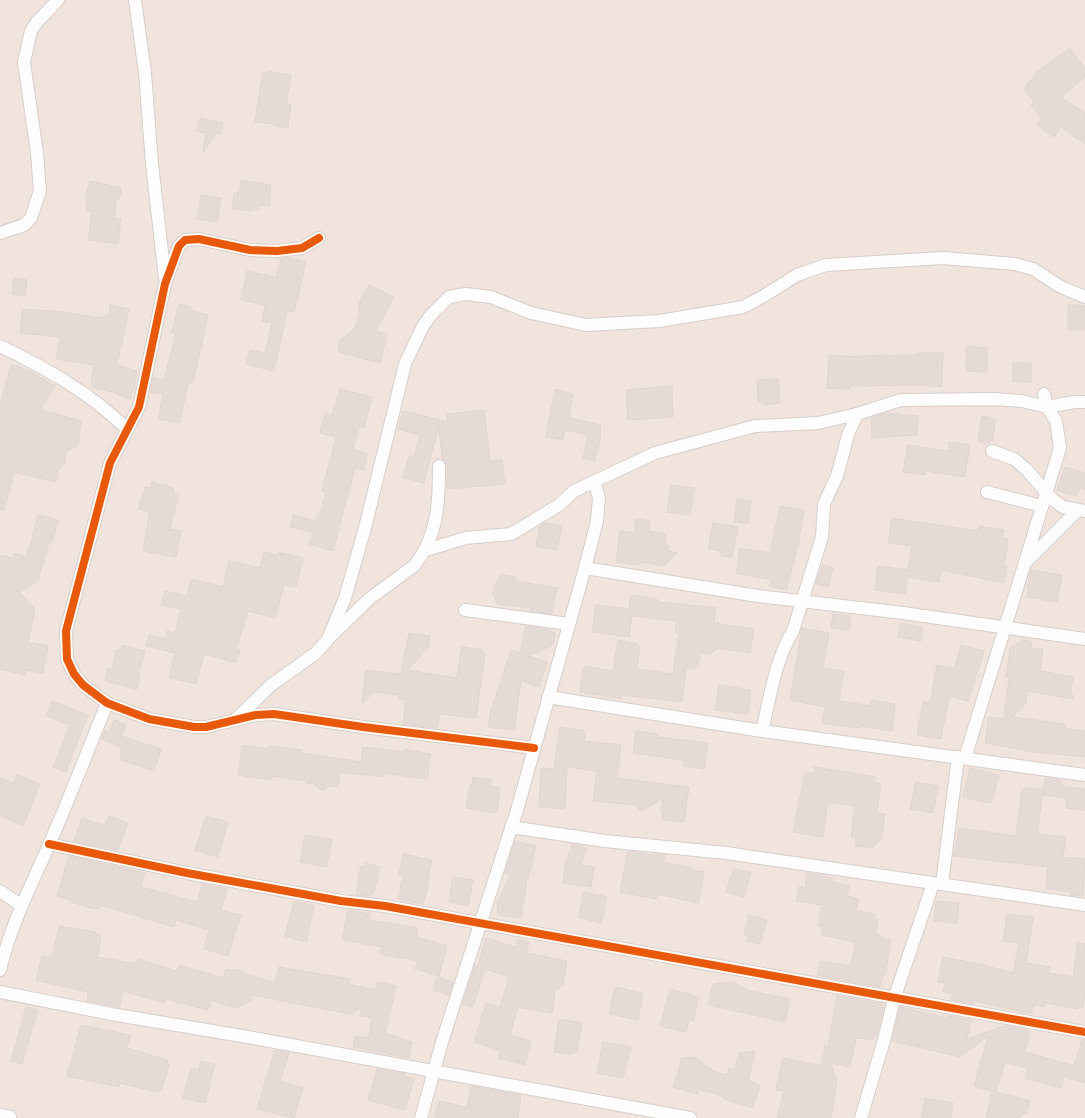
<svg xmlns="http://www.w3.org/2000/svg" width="1085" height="1118" font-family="'Fira Sans Condensed',sans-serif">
	<rect width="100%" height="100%" fill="#f8f3ef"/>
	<rect fill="#f0e4dd" x="0" y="0" width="1085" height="1118"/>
	<g fill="#e5dbd6" stroke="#e1d5d1">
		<polygon points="1070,48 1085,69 1085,77 1061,97 1085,113 1085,144 1061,127 1054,137 1037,125 1041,118 1031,105 1035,102 1025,91 1027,83 1035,77 1033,75"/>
		<polygon points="268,71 291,75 286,104 291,104 288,128 274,126 274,124 255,122 263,73 268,74"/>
		<polygon points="200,118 223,123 221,134 217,133 203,152 206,133 197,131"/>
		<polygon points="241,180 271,185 269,206 258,205 258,209 254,208 254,211 232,209 234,193 239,193"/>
		<polygon points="90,181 121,188 120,197 116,201 114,218 121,218 118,244 88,240 92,211 87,212 86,196"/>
		<polygon points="201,195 221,198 217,222 197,219"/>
		<polygon points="291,258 306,262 294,312 287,311 274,371 246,364 250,350 265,353 272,323 262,321 265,305 241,300 247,271 276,277 281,259"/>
		<polygon points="14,278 27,280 25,296 12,294"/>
		<polygon points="369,285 394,297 376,331 387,334 380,363 338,352 341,339 355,329 360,310 358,309 359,303"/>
		<polygon points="179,304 191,307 190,311 208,315 193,383 188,382 180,423 158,419 163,394 150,392 153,378 164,380 176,333 172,333"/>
		<polygon points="110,305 129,309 117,365 137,371 134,389 133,389 130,399 118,395 119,393 93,388 91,384 94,365 56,359 60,337 20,333 22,309 66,312 99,318 109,314"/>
		<polygon points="1068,305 1085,306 1085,330 1068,330"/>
		<polygon points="967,346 987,348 987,372 966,371"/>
		<polygon points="918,353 943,353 942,387 918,385 850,386 850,389 827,388 829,355 859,357 859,356 918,355"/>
		<rect x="1013" y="363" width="18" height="19"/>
		<polygon points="11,365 21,367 29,372 30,371 55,386 40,410 82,421 79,436 79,443 77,446 66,452 65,463 59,469 56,482 14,472 4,511 0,510 0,407"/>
		<polygon points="778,379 780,403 763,405 758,400 757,380"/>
		<polygon points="672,386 673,417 628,420 626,390"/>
		<polygon points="340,389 372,397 364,428 359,427 353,449 367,454 364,470 355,468 333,551 309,544 313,532 290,527 293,515 316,521 317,516 319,517 326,492 322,491 336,437 320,433 325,413 332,415"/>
		<polygon points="555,389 573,394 569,418 601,425 600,436 601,436 595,461 583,458 588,435 565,430 563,440 546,437"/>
		<polygon points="484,410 490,461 502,460 505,484 447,489 447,466 446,462 442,459 439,425 424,483 403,478 409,456 414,457 420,435 398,429 403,411 448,422 447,414"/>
		<polygon points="898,413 898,415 918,416 917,435 872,438 871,418 883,414"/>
		<polygon points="982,416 996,419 992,441 990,441 989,443 978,441"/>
		<polygon points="949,442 970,445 965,477 926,471 926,475 903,472 908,445 948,451"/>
		<polygon points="1065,467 1085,473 1085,490 1079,488 1076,496 1057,490"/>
		<polygon points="152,482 174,488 173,492 179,494 170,529 181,531 176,557 143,551 150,512 139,509 145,487 150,488"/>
		<polygon points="671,485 695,488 690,515 667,512"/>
		<polygon points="737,499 751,501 748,523 734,522"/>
		<polygon points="780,506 804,510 798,545 786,590 769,586 771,580 736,573 740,548 770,553"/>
		<polygon points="38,515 58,520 52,543 49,542 38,581 19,592 35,609 28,642 48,646 43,673 26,670 25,675 0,669 0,555 13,558 14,553 27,557"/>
		<polygon points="892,518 978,531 979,526 1004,530 1002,538 1008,539 1004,566 1007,567 1004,583 941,570 939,582 908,577 905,594 875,590 878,566 908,570 912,546 888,543"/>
		<polygon points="636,519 650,521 648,531 666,534 665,545 669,545 668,551 677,553 664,566 643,562 639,565 616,562 620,531 634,533"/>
		<polygon points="545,523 562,526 557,550 536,546 540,526"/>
		<polygon points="713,523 738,527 732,557 722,556 719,551 708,549"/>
		<polygon points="264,552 278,555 278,552 303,558 296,587 284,585 275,618 248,611 236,649 240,650 236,663 204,654 196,684 169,678 175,653 146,646 149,635 165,639 167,631 175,633 181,609 161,605 165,591 187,596 191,579 223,587 229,561 260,568"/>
		<polygon points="822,565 833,568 828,587 816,584"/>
		<polygon points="1031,570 1062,575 1057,602 1027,597 1029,588 1027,587"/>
		<polygon points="500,575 516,577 515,581 557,588 552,614 530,611 531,608 497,604 493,594 495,584 499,581"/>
		<polygon points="631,595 656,599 661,602 716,608 714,623 754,629 750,653 718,648 711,654 701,653 698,667 694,666 694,669 686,668 682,702 622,695 622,699 580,692 584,666 613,671 618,640 638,644 637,646 640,646 637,669 673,674 679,633 675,632 677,621 632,616 629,637 592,632 596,605 629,609"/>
		<polygon points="833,614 850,616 849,630 831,628"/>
		<polygon points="901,623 921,627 921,628 923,629 921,641 898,637"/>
		<polygon points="526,626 550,630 550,631 556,633 553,645 528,656 547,662 539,687 521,681 514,730 488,727 490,714 511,650 520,653"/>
		<polygon points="802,628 829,633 823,668 844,671 839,701 871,706 871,700 895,704 892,731 860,726 859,728 822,723 825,707 790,700"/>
		<polygon points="409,633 430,636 428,648 407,670 457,678 462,647 482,650 482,653 485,653 476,718 439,714 437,728 403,724 406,700 398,699 399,695 374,692 362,703 366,670 401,674"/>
		<polygon points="1022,640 1032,642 1031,648 1043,649 1040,671 1073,677 1071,689 1073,699 1027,691 1026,703 1012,717 1065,724 1064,728 1085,731 1085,757 1034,752 985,743 989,717 1004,719 1009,677 1006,677 1010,648"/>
		<polygon points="122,645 145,651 138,676 140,676 137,689 105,681 108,668 112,669 116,650 121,650"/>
		<polygon points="961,645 984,651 968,701 949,696 941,739 917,735 923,702 930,703 937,665 954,668"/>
		<polygon points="719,685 751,690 748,714 715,710"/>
		<polygon points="52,701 88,715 66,772 53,767 70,725 46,716"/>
		<polygon points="114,720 126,725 121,736 161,749 154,771 121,760 121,747 102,739 105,730 109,732"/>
		<polygon points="560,727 585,731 584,741 621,745 617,778 689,787 684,822 662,820 663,812 661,812 663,798 644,810 639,810 637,805 593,801 597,771 567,767 565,809 539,807 541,768 554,769"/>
		<polygon points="636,731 658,734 658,737 708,743 704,769 683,766 684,760 633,753"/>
		<polygon points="242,745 270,749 270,746 302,750 302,753 361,762 363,747 403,752 403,749 431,754 427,779 383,773 383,777 340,772 338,787 327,786 325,790 319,789 314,784 306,783 307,781 272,776 271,780 238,775"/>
		<polygon points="814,767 876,777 875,783 881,784 877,813 885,814 881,839 872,848 855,846 856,837 851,837 855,806 828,802 823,837 793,832 805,772 814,774"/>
		<polygon points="970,768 999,775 992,802 987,803 963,797"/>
		<polygon points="17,775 40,784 23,826 0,815 0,778 14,783"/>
		<polygon points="473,777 492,780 491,786 500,787 497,813 466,808 470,785 472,785"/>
		<polygon points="1045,778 1060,780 1068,790 1068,787 1085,789 1085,810 1066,808 1067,798 1043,795"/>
		<polygon points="916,782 938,786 933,813 910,809"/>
		<polygon points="1027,788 1043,790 1037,834 1066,837 1063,857 1085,859 1083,896 1070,895 1070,892 1046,889 1048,867 954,856 959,828 1016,836 1022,789 1026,789"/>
		<polygon points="109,816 128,823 117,850 74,841 82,818 105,826"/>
		<polygon points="206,816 228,822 218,857 195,850"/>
		<polygon points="305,835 332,840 327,867 300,862"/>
		<polygon points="515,841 536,846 528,879 527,879 521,918 498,915 497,904 510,875 505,873"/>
		<polygon points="572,844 586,848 581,865 594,867 591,887 563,883 566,862"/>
		<polygon points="628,851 651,855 651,854 665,855 664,862 692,868 692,870 704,872 698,903 657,894 656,899 620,892"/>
		<polygon points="403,854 432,860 428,880 428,887 423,904 398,899 403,875 399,874"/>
		<polygon points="69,856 145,873 141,887 197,902 202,884 227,889 221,910 241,915 228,956 204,949 209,930 176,920 174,927 103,906 95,909 71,902 71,900 57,896"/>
		<polygon points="366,863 380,867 374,892 370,896 356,895 359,885 357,884 361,866 365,867"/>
		<polygon points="734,868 751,873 744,898 726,892"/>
		<polygon points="807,873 833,878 832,882 849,886 847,896 859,899 856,910 875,914 874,920 878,920 876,932 883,939 891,940 885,975 883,975 880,987 817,975 820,961 851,966 856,942 821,935 823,927 818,926 822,905 796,901 799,887 805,888"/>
		<polygon points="453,877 473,880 468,906 449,902"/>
		<polygon points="584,892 607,897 601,923 578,917"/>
		<polygon points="294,901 314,906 306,942 285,936"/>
		<polygon points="936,901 959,903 957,923 934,921"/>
		<polygon points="348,910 370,914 369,920 418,928 416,937 447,946 439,976 415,969 418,961 380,954 382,947 342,940"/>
		<polygon points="1007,914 1033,917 1026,963 1050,967 1049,973 1073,977 1078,943 1085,944 1085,996 1082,1008 1079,1007 1078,1009 1046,1003 1045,1007 1034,1005 1032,1014 975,1001 974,1004 951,1000 952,994 943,992 945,983 938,982 943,957 979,964 1013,973 1019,943 1003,941"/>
		<polygon points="749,915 767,920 760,944 747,941 748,936 744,935"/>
		<polygon points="59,926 96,932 95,934 101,935 98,957 137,964 138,959 177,971 179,965 223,978 226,969 242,971 245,974 275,983 279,967 350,979 349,984 376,990 377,982 396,986 385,1034 399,1037 398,1039 412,1042 409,1058 353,1047 355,1036 369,1038 372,1018 360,1016 362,1007 350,1014 252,995 251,1000 236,1008 211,1000 208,1010 166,999 164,1003 123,991 120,1007 87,1001 88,992 36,980 42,956 52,958"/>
		<polygon points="486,938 515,947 518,939 529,942 526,953 567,961 563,985 555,991 552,1013 518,1007 510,1035 531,1041 525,1065 498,1058 500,1050 474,1042 486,1003 500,1007 509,977 485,969 473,1007 463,1004 475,965 478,966"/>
		<polygon points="437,977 453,982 449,995 433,990"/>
		<polygon points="733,982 748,990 790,999 785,1022 708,1005 713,984"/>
		<polygon points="615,987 643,993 638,1020 609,1014"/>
		<polygon points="670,989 699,997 693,1021 689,1020 686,1032 660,1026"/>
		<polygon points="837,996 884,1004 876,1037 873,1037 873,1040 856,1038 850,1067 831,1063 837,1083 831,1118 777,1118 784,1091 776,1090 783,1058 821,1066 825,1045 827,1050"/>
		<polygon points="26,1007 38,1010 22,1064 11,1061"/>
		<polygon points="900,1007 947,1018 948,1016 971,1020 967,1039 1004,1026 1029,1030 1030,1032 1025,1052 1074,1066 1082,1040 1085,1040 1085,1083 1064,1077 1061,1088 1025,1078 1028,1069 1005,1062 996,1092 974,1086 988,1036 960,1057 892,1041"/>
		<polygon points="559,1019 582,1023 577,1053 571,1052 571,1054 554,1052"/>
		<polygon points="81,1025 130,1035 127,1048 167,1060 169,1066 162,1089 157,1092 120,1083 119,1087 67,1076"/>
		<polygon points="603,1042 631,1047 623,1078 597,1073"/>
		<polygon points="275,1050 289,1053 280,1081 303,1088 294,1118 257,1109"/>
		<polygon points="755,1051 748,1081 760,1085 753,1108 724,1099 725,1097 699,1089 698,1094 673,1087 682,1058 694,1057 713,1071 727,1075 729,1068 735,1070 739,1053"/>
		<polygon points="201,1061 215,1064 205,1103 183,1098 191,1068 199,1070"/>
		<polygon points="377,1069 405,1074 404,1076 414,1079 405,1110 368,1100"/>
		<polygon points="471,1086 521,1095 518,1118 435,1118 439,1101 467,1107"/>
		<polygon points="992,1091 1030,1101 1027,1112 1017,1118 986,1118"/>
		<polygon points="925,1098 953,1103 951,1118 921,1118"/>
	</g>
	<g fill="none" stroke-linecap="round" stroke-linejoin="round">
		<defs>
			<g id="street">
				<polyline points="135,0 145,73 152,164 165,278"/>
				<polyline points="0,233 24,225 31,218 40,191 37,153 24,62 31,31 37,22 58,0"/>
				<polyline points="319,238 302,248 277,251 250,250 199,239 185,240 179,246 165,284 139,407 110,463 66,631 67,659 74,674 83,685 107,703 149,719 194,727 206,727 256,715 274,714 363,727 534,748"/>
				<path d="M0 346C47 369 89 392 127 429"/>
				<polyline points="992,451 1014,459 1026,469 1052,499 1063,507 1085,511"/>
				<polyline points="987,492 1042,506"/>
				<polyline points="426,550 466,538 511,534 559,505 574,491 655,453 755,426 818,423 857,414 901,400 994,399 1022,401 1047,407 1074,402 1085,402"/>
				<polyline points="1027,561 1078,510"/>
				<polyline points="585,568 758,596 903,613 1085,639"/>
				<polyline points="465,610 569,624"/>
				<polyline points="328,639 345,598 365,528 405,364 422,328 430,316 449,297 466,294 491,297 531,313 586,325 659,321 743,307 762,297 797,275 826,265 943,258 1015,264 1033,269 1061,287 1085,297"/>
				<polyline points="548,697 762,731 1085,775"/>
				<path d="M235 720 271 685 316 653 328 639 369 599 414 566C438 536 439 503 439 466"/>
				<path d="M762 731C770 698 775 660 793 631L822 537 824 504 837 476 848 435 857 414"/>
				<polyline points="965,758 1060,448 1056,421 1047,407 1044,394"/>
				<polyline points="511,827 605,841 726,853 1085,905"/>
				<polyline points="49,844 187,873 341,901 385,906 1085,1032"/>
				<polyline points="942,884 958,757"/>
				<polyline points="0,891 21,905"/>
				<path d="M0 970C11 924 30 888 49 845 69 799 88 751 107 703"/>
				<polyline points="0,992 111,1014 242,1036 690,1118"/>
				<polyline points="0,1115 10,1117"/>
				<polyline points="421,1118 442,1042 517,810 585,568 597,521 599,498 594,481"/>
				<polyline points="861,1118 884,1040 894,999 933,884"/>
			</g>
		</defs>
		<use href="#street" stroke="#d7cecb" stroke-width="14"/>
		<use href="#street" stroke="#fefdfd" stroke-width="12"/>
		<defs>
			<g id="cycleway">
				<polyline points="319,238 302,248 277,251 250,250 199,239 185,240 179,246 165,284 139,407 110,463 66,631 67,659 74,674 83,685 107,703 149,719 194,727 206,727 256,715 274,714 363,727 534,748"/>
				<polyline points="49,844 187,873 341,901 385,906 1085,1032"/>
			</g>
		</defs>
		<use href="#cycleway" stroke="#fef7f2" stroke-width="11"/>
		<use href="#cycleway" stroke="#e8590c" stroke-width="8"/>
	</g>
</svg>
